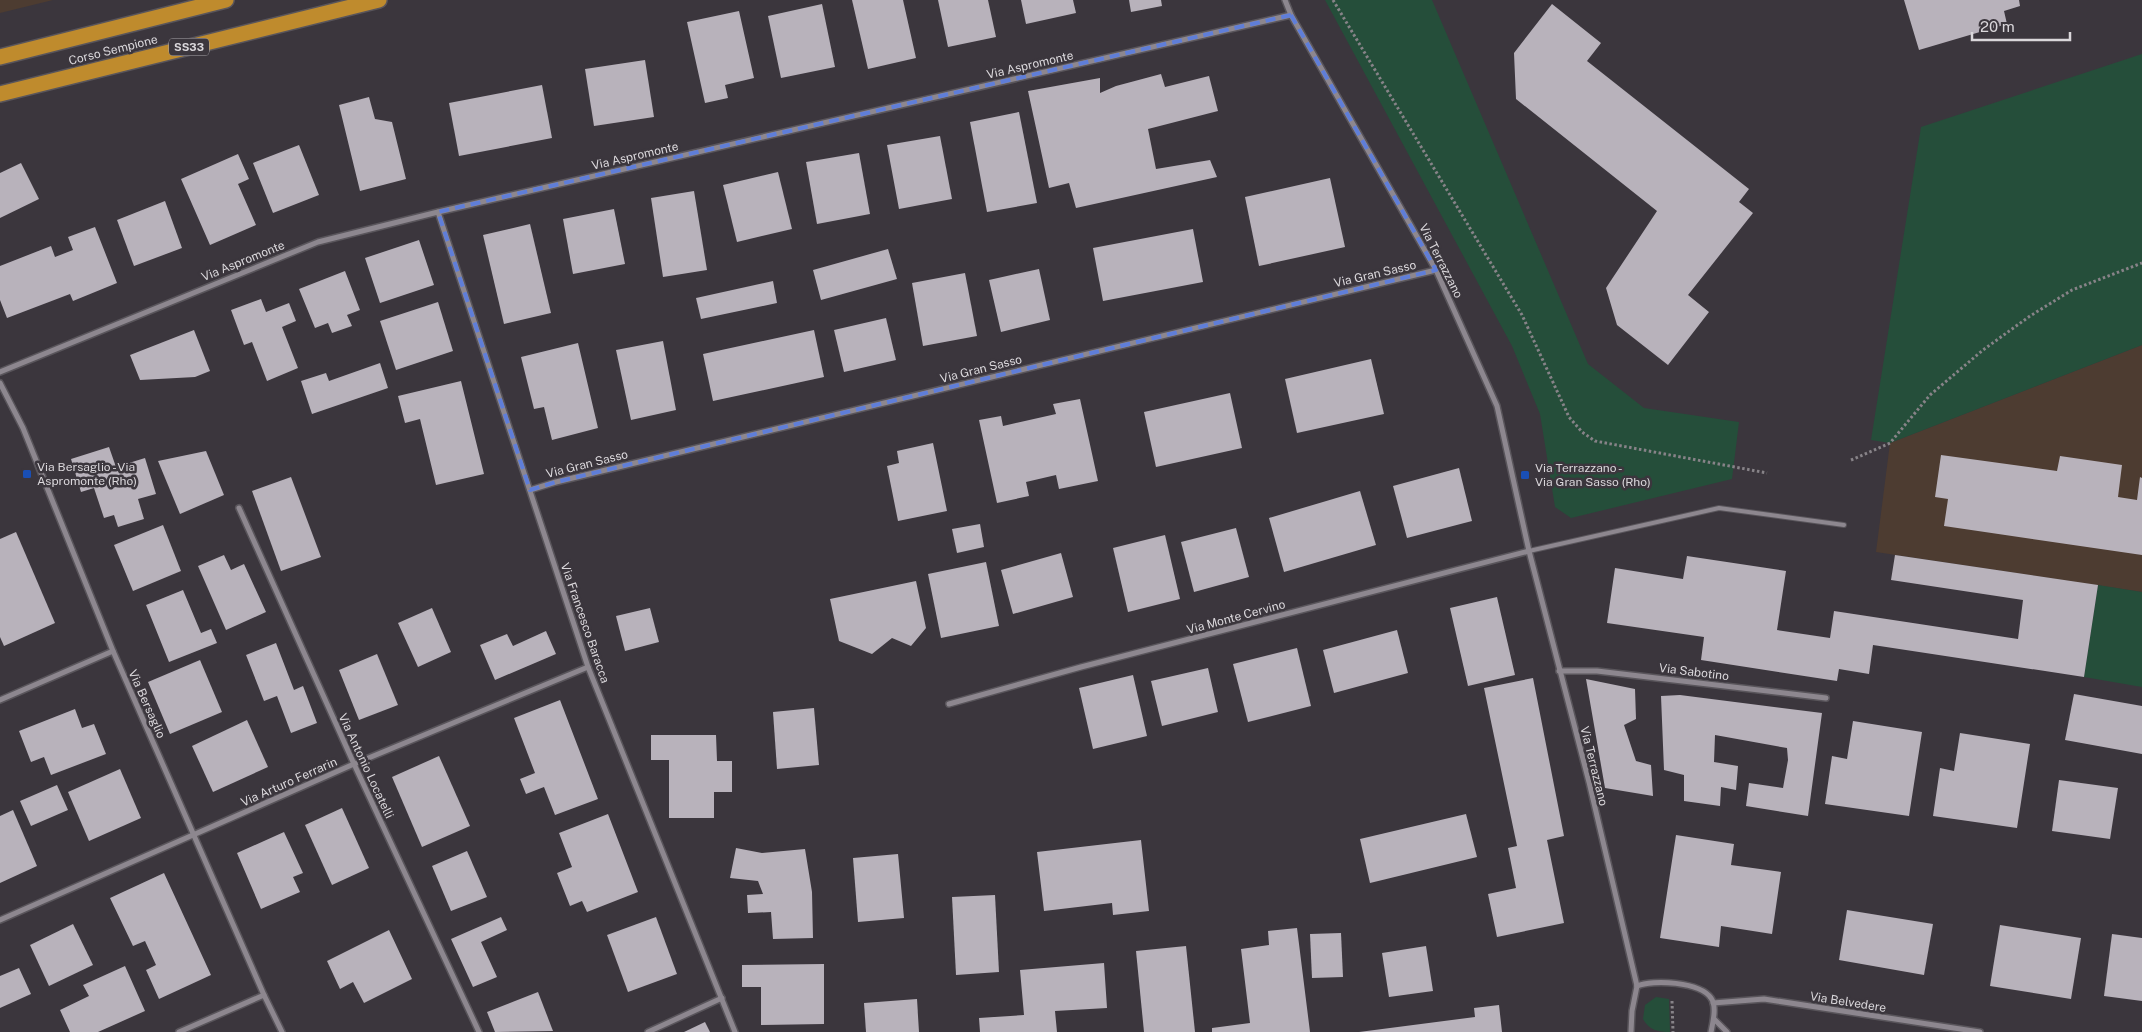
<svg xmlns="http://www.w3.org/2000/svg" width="2142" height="1032" font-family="'Public Sans',sans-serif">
	<rect width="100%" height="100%" fill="#3b363d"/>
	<g fill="#4d3c31">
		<polygon points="0,0 53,0 0,13"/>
		<polygon points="2142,345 2142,592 1876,552 1890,443"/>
	</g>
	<g fill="#254e3a">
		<polygon points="1325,0 1432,0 1588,364 1644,408 1739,422 1732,479 1571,518 1555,507 1540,414 1512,346"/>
		<polygon points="2142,54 2142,345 1890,443 1871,440 1921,127"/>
		<polygon points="2098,585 2142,592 2142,687 2084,677"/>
		<path d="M1656 997 1669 999 1670 1032C1658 1032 1649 1030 1643 1019L1645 1005Z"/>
	</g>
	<g fill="#b8b2bb">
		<polygon points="852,0 903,0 916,58 868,69"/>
		<polygon points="938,0 988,0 996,37 948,47"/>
		<polygon points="1021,0 1073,0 1076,13 1026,24"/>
		<polygon points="1129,0 1161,0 1162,6 1131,12"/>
		<polygon points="1904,0 2019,0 2020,6 2004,11 2007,24 1919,50"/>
		<polygon points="822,4 835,67 781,78 768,16"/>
		<polygon points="1552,4 1601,43 1587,61 1749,189 1739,202 1753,213 1688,295 1709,312 1668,365 1617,325 1606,288 1657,211 1516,99 1514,53"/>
		<polygon points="739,11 754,78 725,85 728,98 705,103 687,22"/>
		<polygon points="645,60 654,117 594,126 585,69"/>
		<polygon points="1161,74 1165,87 1209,76 1218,111 1148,129 1156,169 1210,160 1217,177 1076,208 1069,183 1049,188 1028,91 1100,78 1100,93 1116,86"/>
		<polygon points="542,85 552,138 459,156 449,103"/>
		<polygon points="369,97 375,119 392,122 406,179 360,191 339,105"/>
		<polygon points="1019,112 1037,203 987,212 970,122"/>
		<polygon points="940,136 952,199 899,209 887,145"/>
		<polygon points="299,145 319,195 273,213 253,163"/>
		<polygon points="859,153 870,214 817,224 806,162"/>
		<polygon points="238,154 249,179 238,184 256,225 210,245 181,179"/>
		<polygon points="21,163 39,199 0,218 0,173"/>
		<polygon points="778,172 792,229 737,242 723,185"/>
		<polygon points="1330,178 1345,247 1259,266 1245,197"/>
		<polygon points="694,191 707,270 663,277 651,198"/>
		<polygon points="165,201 182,248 134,266 117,220"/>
		<polygon points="614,209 625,264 573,274 563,219"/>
		<polygon points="530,224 551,313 504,324 483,235"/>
		<polygon points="95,227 117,283 73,301 70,294 7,318 0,300 0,266 51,246 55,257 73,250 68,237"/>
		<polygon points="1193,229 1203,282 1103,301 1093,248"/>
		<polygon points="419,240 434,285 380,303 365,258"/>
		<polygon points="888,249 897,279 821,300 813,270"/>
		<polygon points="1039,269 1050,320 1001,332 989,280"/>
		<polygon points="345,271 360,310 347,315 352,326 332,333 328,323 315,328 299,289"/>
		<polygon points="965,273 977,336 923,346 912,283"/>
		<polygon points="773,281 777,303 701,319 696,298"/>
		<polygon points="261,299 266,312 289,303 296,321 282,327 298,368 267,381 252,342 244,345 231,310"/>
		<polygon points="438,302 453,351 396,370 380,321"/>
		<polygon points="886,318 896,360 844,372 834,330"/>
		<polygon points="194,330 210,371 195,377 140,380 130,355"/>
		<polygon points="814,330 824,377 713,401 703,354"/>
		<polygon points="663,341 676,410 631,420 616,350"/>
		<polygon points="578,343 598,428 552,440 544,407 534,409 521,357"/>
		<polygon points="1371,359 1384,414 1297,433 1285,379"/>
		<polygon points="380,363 388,388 312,414 301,381 326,373 329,381"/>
		<polygon points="461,381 484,474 436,485 420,419 405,423 398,396"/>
		<polygon points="1230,393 1242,448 1156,467 1144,412"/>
		<polygon points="1080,399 1098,481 1059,489 1056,475 1026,482 1029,496 997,503 979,420 1001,416 1003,426 1056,414 1053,404"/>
		<polygon points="933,443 947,511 898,521 887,466 899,463 897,451"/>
		<polygon points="109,447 116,467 145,458 156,494 138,499 144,519 118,527 114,515 104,518 94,488 81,492 71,459"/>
		<polygon points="206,451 224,495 180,514 158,461"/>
		<polygon points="1941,455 2057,471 2060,456 2122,465 2118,497 2137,500 2140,477 2142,478 2142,555 1944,526 1948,499 1935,497"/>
		<polygon points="1459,468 1472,521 1407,538 1393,486"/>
		<polygon points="291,477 321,557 281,571 252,491"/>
		<polygon points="1360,491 1376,545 1284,572 1269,518"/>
		<polygon points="980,524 984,547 957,553 952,529"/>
		<polygon points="163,525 181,571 133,591 114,545"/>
		<polygon points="1236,528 1249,577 1194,592 1181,542"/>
		<polygon points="16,532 55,623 4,646 0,637 0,539"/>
		<polygon points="1165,535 1180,599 1128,612 1113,548"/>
		<polygon points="1061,553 1073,597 1013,614 1001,570"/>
		<polygon points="224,555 231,570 244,564 266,612 226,630 198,566"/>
		<polygon points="1895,555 2098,585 2084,677 1873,645 1869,674 1839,669 1837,681 1701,660 1704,637 1607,623 1615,568 1683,579 1687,556 1786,571 1777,630 1830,638 1834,611 2018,639 2023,600 1891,580"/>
		<polygon points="986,562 999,626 941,638 928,574"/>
		<polygon points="916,581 926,628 911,646 892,638 872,654 839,641 830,599"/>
		<polygon points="183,590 201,633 211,629 217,643 169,662 146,605"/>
		<polygon points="1497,597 1515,675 1468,686 1450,608"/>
		<polygon points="432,608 451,652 418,667 398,623"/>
		<polygon points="650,608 659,642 625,651 616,616"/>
		<polygon points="1397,630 1408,673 1334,693 1323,650"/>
		<polygon points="546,631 556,654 495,680 480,645 507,634 513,646"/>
		<polygon points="276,643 294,690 303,686 317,723 291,733 277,696 264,701 246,655"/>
		<polygon points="1297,648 1311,706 1248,722 1233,664"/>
		<polygon points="377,654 398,705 359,720 339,670"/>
		<polygon points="200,660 222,712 170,734 148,682"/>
		<polygon points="1208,668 1218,712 1162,726 1151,681"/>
		<polygon points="1133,675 1147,736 1093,749 1079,688"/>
		<polygon points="1533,678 1564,836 1547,840 1564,923 1497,937 1488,894 1516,888 1508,848 1517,846 1484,688"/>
		<polygon points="1586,679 1635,689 1636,719 1624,725 1636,761 1651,765 1653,796 1605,788"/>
		<polygon points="2074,694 2142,706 2142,754 2065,740"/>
		<polygon points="1680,695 1822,713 1808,816 1746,806 1749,783 1783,788 1788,760 1787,748 1715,735 1714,762 1738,766 1736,790 1721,787 1720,806 1684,801 1684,775 1664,770 1661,696"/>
		<polygon points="560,700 598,799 555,815 544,787 526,794 520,779 535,773 514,718"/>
		<polygon points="814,708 819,765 777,769 773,712"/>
		<polygon points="75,709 82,728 94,724 106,754 51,775 44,757 31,762 19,731"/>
		<polygon points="247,720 268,767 213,792 192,746"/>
		<polygon points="1853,721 1922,732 1909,816 1825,804 1832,756 1847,759"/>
		<polygon points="1960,733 2030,744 2017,828 1933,816 1940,768 1954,771"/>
		<polygon points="651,735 716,735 717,761 732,761 732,792 714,792 714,818 669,818 669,760 651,760"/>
		<polygon points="439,756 470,826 422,847 392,777"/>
		<polygon points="120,769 141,818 89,841 68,792"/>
		<polygon points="2059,780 2118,788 2110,839 2052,831"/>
		<polygon points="57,785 68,810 31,826 20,801"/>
		<polygon points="342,808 369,868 332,885 305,825"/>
		<polygon points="13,810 37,866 0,883 0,816"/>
		<polygon points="608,814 638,892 587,912 582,901 570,906 557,873 572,867 559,833"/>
		<polygon points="1466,814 1477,857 1370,883 1360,839"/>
		<polygon points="284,832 303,873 293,877 300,892 261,909 237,853"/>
		<polygon points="1676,835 1734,844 1731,865 1781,872 1772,934 1721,926 1719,947 1660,938"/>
		<polygon points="1141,840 1149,911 1113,915 1112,903 1044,911 1037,852"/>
		<polygon points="736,848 762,853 805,849 812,892 813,938 773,939 771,912 748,913 747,895 763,894 758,881 730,878"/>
		<polygon points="467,851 487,897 451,911 432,866"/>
		<polygon points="898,854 904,918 858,922 853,858"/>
		<polygon points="164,873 211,975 159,999 146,970 156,965 145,941 133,946 110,898"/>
		<polygon points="995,895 999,972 956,975 952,897"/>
		<polygon points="1847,910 1933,924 1924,975 1839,960"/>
		<polygon points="501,917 507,930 481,942 497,977 473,987 451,939"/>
		<polygon points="656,917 677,974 628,992 607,935"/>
		<polygon points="73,924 93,965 49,986 30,945"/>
		<polygon points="2000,925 2081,938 2071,999 1990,986"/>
		<polygon points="1297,928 1310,1032 1212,1032 1212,1028 1250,1023 1241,949 1269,945 1268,931"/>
		<polygon points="389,930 412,979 364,1003 353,982 340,989 327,961"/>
		<polygon points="1341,933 1343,977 1312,978 1310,934"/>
		<polygon points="2112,934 2142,938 2142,1001 2104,996"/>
		<polygon points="1186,946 1195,1032 1144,1032 1136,951"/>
		<polygon points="1426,946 1433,991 1389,997 1382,953"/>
		<polygon points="1104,963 1107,1008 1055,1011 1057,1032 980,1032 979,1018 1024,1015 1020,970"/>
		<polygon points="824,964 824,1024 761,1025 761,987 742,987 742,965"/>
		<polygon points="125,966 145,1011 98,1032 70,1032 60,1010 89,996 83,985"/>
		<polygon points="19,968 31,994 0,1008 0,976"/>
		<polygon points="538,992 553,1031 495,1032 487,1012"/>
		<polygon points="917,999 919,1032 866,1032 864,1003"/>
		<polygon points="1499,1005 1502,1032 1359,1032 1475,1017 1474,1008"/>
		<polygon points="705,1022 710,1032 684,1032"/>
	</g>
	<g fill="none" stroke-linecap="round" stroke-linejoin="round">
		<defs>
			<polyline id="lane" points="1529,551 1719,508 1844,525"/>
			<g id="street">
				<polyline points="1285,0 1291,15 1436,270 1497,406 1529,551 1589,782 1637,986"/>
				<polyline points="438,212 588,667 735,1032"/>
				<polyline points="0,372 318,242 438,212 1291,15"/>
				<polyline points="0,383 23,428 113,651 264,995 282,1032"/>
				<polyline points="530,490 556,482 1436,270"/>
				<polyline points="239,508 354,764 479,1032"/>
				<polyline points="1559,671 1597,671 1826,698"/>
				<polyline points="0,700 113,651"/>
				<polyline points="949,704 1081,667 1529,551"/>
				<polyline points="0,920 354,764 588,667"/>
				<path d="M1637 986C1653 979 1700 982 1711 998 1717 1006 1713 1022 1711 1032"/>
				<polyline points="1713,1003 1764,999 1980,1032"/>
				<polyline points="1714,1019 1727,1032"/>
				<polyline points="179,1032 264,995"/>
				<polyline points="648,1032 722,998"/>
				<polyline points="1631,1032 1632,1011 1637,986"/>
			</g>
			<g id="highway">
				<polyline points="0,57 226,0"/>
				<polyline points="0,94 379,0"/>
			</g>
		</defs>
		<use href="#lane" stroke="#59555b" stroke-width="6"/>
		<use href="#street" stroke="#59555b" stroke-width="8"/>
		<use href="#highway" stroke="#59555b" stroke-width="18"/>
		<g stroke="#878388" stroke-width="3" stroke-dasharray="2.5 2.5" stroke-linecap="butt">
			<polyline points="1333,0 1522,315 1569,417 1582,432 1595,441 1767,473"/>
			<polyline points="1851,460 1890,443 1930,395 1983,350 2030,316 2072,290 2142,263"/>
			<polyline points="1672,1001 1673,1032"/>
		</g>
		<use href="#lane" stroke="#8d878f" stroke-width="4"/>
		<use href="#street" stroke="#8d878f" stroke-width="5"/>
		<use href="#highway" stroke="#bf8b2d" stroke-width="15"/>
	</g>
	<path fill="none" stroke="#5f7ed9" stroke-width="4" stroke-dasharray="10 6" stroke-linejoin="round" d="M1291 15 1436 270 556 482 530 490 438 212Z"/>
	<g fill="#1a4fb4" stroke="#3b363d" stroke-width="2">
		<rect x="22" y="469" width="10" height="10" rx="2.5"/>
		<rect x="1520" y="470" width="10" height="10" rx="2.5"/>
	</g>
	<g text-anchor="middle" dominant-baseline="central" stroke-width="5" stroke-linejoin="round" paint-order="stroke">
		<rect fill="#3b363d" stroke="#aaa7ac" stroke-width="1" x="169" y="38.5" width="40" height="17" rx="4"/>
		<g font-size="11" font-weight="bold" fill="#dad7db">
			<text x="189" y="47">SS33</text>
		</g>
		<g font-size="12" fill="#dad7db" stroke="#3b363d">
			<text transform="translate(113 50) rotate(-14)">Corso Sempione</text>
			<text transform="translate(1030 65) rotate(-13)">Via Aspromonte</text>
			<text transform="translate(635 156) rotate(-13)">Via Aspromonte</text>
			<text transform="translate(243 261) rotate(-22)">Via Aspromonte</text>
			<text transform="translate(1441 261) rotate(63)">Via Terrazzano</text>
			<text transform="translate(1375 274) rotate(-13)">Via Gran Sasso</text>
			<text transform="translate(981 369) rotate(-14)">Via Gran Sasso</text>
			<text transform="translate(587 464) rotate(-14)">Via Gran Sasso</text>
			<text transform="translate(1236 617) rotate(-15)">Via Monte Cervino</text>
			<text transform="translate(585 623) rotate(71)">Via Francesco Baracca</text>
			<text transform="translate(1694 672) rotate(7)">Via Sabotino</text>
			<text transform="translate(147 704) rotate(66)">Via Bersaglio</text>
			<text transform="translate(366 766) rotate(65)">Via Antonio Locatelli</text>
			<text transform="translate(1594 766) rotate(76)">Via Terrazzano</text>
			<text transform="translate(289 782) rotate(-24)">Via Arturo Ferrarin</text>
			<text transform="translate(1848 1002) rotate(9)">Via Belvedere</text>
		</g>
		<g font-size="12" fill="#dad7db" stroke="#3b363d" text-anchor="start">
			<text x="37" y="467">Via Bersaglio - Via<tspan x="37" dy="14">Aspromonte (Rho)</tspan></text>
			<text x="1535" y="468">Via Terrazzano -<tspan x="1535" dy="14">Via Gran Sasso (Rho)</tspan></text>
		</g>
	</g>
	<path d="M1972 32v8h98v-8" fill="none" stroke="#dad7db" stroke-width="2.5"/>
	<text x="1980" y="32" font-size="15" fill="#dad7db" stroke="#3b363d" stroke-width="4" paint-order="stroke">20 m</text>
</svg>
